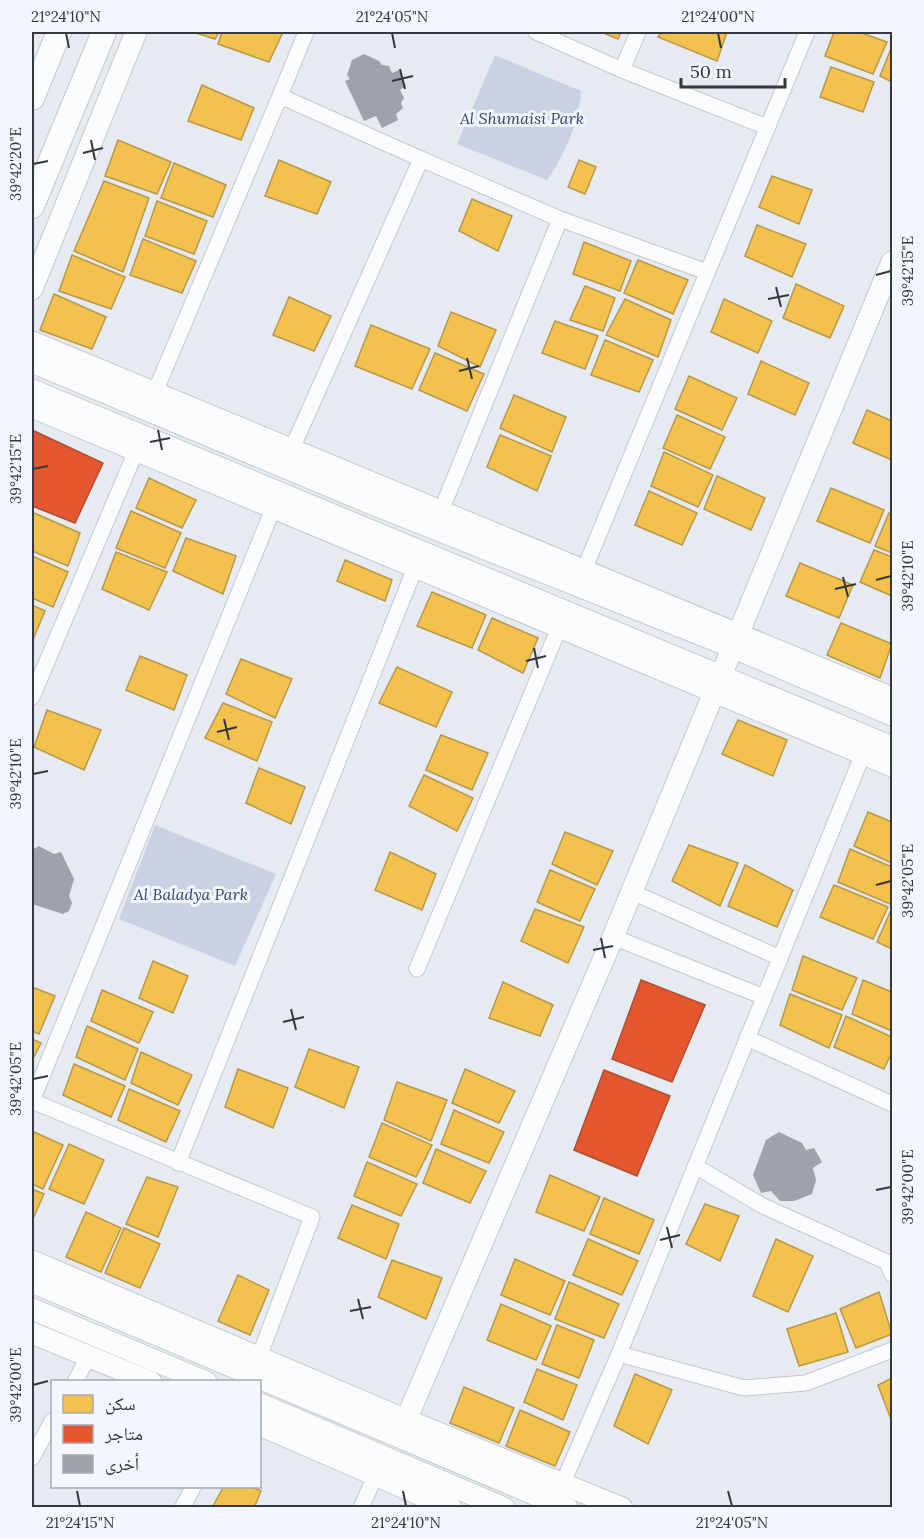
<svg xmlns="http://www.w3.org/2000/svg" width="924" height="1539" font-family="Lora,'Noto Naskh Arabic',serif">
	<rect width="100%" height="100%" fill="#e6eaf1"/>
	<g fill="#c8d2e2">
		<path d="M495 55 581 91C580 119 564 157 547 180L457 144Z"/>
		<polygon points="155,825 276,874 235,966 119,919"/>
	</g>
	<g fill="#f2c14e" stroke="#b99849" stroke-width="1.5">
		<polygon points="193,32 219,32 215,39"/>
		<polygon points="222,32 283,32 269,62 218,44"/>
		<polygon points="601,32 621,32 618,39"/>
		<polygon points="661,32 727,32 717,61 658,37"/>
		<polygon points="834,32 859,32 887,42 873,74 825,56"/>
		<polygon points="892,46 892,82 880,76"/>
		<polygon points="831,67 874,82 863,112 820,97"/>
		<polygon points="202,85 254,108 241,140 188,121"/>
		<polygon points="118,140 171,162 157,194 105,176"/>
		<polygon points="279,160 331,182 317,214 265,196"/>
		<polygon points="579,160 596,167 585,194 568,187"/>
		<polygon points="174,163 226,185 213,217 161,198"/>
		<polygon points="772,176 812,190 799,224 759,207"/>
		<polygon points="104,181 149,198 123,272 74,251"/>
		<polygon points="472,199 512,216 498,251 459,231"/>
		<polygon points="157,201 207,221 194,254 145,236"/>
		<polygon points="757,225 806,244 792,277 745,256"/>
		<polygon points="143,239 196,261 182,293 130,275"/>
		<polygon points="584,242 631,261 620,291 573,274"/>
		<polygon points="72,255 125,277 111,309 59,291"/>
		<polygon points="638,260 688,280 673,314 624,293"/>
		<polygon points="796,284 844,306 830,338 783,318"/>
		<polygon points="585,286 615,298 603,331 570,320"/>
		<polygon points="54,294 106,317 92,349 40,330"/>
		<polygon points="289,297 331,316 314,351 273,335"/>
		<polygon points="625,299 671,320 658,357 606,335"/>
		<polygon points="724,299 772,321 758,353 711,332"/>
		<polygon points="451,312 496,330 480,367 438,346"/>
		<polygon points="555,321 598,336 585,369 542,353"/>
		<polygon points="371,325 430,349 412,389 355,366"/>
		<polygon points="605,340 653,360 639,392 591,375"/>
		<polygon points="435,353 484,374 467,411 419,390"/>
		<polygon points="761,361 809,383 795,415 748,394"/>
		<polygon points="689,376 737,398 722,430 675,409"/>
		<polygon points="514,395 566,417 552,452 500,428"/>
		<polygon points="867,410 892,421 892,460 853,443"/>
		<polygon points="677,415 725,437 710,469 663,448"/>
		<polygon points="500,435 551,456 537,491 487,467"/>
		<polygon points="664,452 713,475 698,507 651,486"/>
		<polygon points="717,476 765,498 751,530 704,509"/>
		<polygon points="149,478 196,500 182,528 136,508"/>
		<polygon points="831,488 884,510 870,543 817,521"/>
		<polygon points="649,491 697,513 682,545 635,525"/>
		<polygon points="131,511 181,533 165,568 116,548"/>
		<polygon points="32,512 80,533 68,566 32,551"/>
		<polygon points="889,513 892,515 892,553 875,546"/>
		<polygon points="186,538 236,556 223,594 173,571"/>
		<polygon points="874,550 892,557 892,596 860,582"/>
		<polygon points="116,552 167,572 149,610 102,589"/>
		<polygon points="32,556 68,572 53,607 32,598"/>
		<polygon points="345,560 392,580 385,601 337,581"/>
		<polygon points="800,563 853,585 839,618 786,596"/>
		<polygon points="432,592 486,615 472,648 417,626"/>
		<polygon points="32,605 45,611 32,642"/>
		<polygon points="492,618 538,638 523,673 478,650"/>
		<polygon points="841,623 892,644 880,678 827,655"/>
		<polygon points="140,656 187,675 174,710 126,690"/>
		<polygon points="241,659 292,679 275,718 226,694"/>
		<polygon points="397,667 452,692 436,727 379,703"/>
		<polygon points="223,703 272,722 257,761 205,738"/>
		<polygon points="47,710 101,730 84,770 34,747"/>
		<polygon points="738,720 787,740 773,776 722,754"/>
		<polygon points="441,735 488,753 472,790 426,770"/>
		<polygon points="259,768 305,787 291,824 246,803"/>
		<polygon points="424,775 473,798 457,831 409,806"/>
		<polygon points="868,812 892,822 892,863 854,846"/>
		<polygon points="565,832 613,851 597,885 552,864"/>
		<polygon points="689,845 738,863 720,906 672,881"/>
		<polygon points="850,849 892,867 892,898 890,904 838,882"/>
		<polygon points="390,852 436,874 422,910 375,890"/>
		<polygon points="745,865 793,890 777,927 728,906"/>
		<polygon points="550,870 595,889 580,921 537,902"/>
		<polygon points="834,885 888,907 873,939 820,917"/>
		<polygon points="535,909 584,927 568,963 521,941"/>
		<polygon points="891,910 892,911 892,949 877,942"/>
		<polygon points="803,956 857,978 842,1010 792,990"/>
		<polygon points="153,961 188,976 173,1013 139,998"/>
		<polygon points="863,980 892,992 892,1031 852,1014"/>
		<polygon points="503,982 553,1005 540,1036 489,1018"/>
		<polygon points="32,987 55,996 39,1034 32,1031"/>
		<polygon points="102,990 153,1012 139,1043 91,1021"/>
		<polygon points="790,994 842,1015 829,1048 780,1025"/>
		<polygon points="846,1016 892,1037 892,1052 884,1069 834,1047"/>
		<polygon points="87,1026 138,1049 125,1080 76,1057"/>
		<polygon points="32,1039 41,1043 32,1061"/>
		<polygon points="309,1049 359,1067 344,1108 295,1087"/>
		<polygon points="141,1052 192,1075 178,1105 131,1083"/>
		<polygon points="74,1064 125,1086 111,1117 63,1095"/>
		<polygon points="238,1069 288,1088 273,1128 225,1107"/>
		<polygon points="465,1069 515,1091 499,1123 452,1103"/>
		<polygon points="397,1082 447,1100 431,1141 384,1120"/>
		<polygon points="129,1089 180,1111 166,1142 118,1120"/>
		<polygon points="454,1110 504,1132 489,1163 441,1144"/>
		<polygon points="382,1123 432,1145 416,1177 369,1157"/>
		<polygon points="32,1131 63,1145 43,1189 32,1184"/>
		<polygon points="69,1144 104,1160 84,1204 49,1189"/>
		<polygon points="436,1149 486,1171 470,1203 423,1183"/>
		<polygon points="367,1162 417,1184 401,1216 354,1196"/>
		<polygon points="550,1175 600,1197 584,1231 536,1212"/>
		<polygon points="147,1177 178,1187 158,1237 126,1224"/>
		<polygon points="32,1189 44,1194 32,1221"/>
		<polygon points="604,1198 654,1220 639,1254 590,1234"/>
		<polygon points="705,1204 739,1216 720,1261 686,1244"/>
		<polygon points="352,1205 399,1224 386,1259 338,1238"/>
		<polygon points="86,1212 121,1228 101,1272 66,1257"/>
		<polygon points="124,1228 160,1244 140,1288 105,1273"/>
		<polygon points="588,1239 638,1261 622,1295 573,1275"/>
		<polygon points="776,1239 813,1256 788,1312 753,1296"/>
		<polygon points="515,1259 565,1281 550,1315 501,1295"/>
		<polygon points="392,1260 442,1278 426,1319 378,1297"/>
		<polygon points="238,1275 269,1290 250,1335 218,1321"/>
		<polygon points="569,1282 619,1304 604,1338 555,1319"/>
		<polygon points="879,1292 892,1334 856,1348 840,1309"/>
		<polygon points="501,1304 551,1326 536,1360 487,1340"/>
		<polygon points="836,1313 848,1352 799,1366 787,1329"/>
		<polygon points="557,1325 594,1340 579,1378 542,1364"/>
		<polygon points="537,1369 577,1385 563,1420 524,1402"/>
		<polygon points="635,1374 672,1390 648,1444 614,1426"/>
		<polygon points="892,1378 892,1422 878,1385"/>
		<polygon points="464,1387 514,1408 499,1443 450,1423"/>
		<polygon points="520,1410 570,1432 555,1466 506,1446"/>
		<polygon points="224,1486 250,1486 261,1491 254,1508 212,1508"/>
	</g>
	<g fill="#e4572e" stroke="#b04e32" stroke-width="1.5">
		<polygon points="32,430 103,463 75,523 32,506"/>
		<polygon points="641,980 705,1005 672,1082 612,1059"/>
		<polygon points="604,1070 670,1096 637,1176 574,1150"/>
	</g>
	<g fill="#9ea3ab">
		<polygon points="364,54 379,61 382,65 389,66 392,73 399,70 406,86 400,90 404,98 401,103 403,108 396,114 398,120 382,128 376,116 364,121 345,81 350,79 347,75 352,60"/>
		<polygon points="39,846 54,854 61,852 74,879 69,896 72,903 69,911 63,914 32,904 32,850"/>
		<polygon points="779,1132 802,1143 806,1150 814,1148 822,1162 813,1168 816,1180 812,1194 794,1201 780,1201 771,1191 761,1193 753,1175 766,1140"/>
	</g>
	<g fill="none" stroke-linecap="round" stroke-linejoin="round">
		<defs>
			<g id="minor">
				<polyline points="536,32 622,70 638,32"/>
				<polyline points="622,70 767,127"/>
				<polyline points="280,96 306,32"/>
				<polyline points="421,159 560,219 441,511"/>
				<polyline points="560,219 707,272"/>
				<polyline points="155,392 280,96 421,159 291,451"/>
				<polyline points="584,570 807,32"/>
				<polyline points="32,697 136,451"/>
				<polyline points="632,892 780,958"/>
				<polyline points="613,937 764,997"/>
				<polyline points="417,969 559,628"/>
				<polyline points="747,1038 892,1104"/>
				<polyline points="32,1101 273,509"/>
				<polyline points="32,1101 312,1217 259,1357"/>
				<polyline points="178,1163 415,568"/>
				<polyline points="695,1166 763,1206 887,1262 892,1274"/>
				<polyline points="619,1354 744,1388 806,1383 892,1350"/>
				<polyline points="75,1382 88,1357"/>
				<polyline points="32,1458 52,1421"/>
				<polyline points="562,1485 619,1354 863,754"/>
				<polyline points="182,1508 194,1486"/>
				<polyline points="361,1508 375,1476"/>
			</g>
			<g id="secondary">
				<polyline points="32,289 136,32"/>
				<polyline points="32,342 892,698"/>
				<polyline points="32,362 370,503 732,647 892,715"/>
				<polyline points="32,390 892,747"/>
				<polyline points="32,407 892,766"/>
				<polyline points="32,1261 406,1420 622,1508"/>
				<polyline points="32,1282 567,1508"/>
				<polyline points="32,1309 206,1382"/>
				<polyline points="32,1333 151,1382"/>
				<polyline points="260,1404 504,1508"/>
				<polyline points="406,1420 613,937 892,262"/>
				<polyline points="260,1425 451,1508"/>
			</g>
			<g id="primary">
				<polyline points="32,98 59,32"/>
				<polyline points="32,206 104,32"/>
			</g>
		</defs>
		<use href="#minor" stroke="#c5c8cd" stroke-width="17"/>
		<use href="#secondary" stroke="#c5c8cd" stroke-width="23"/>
		<use href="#primary" stroke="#c5c8cd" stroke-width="26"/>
		<use href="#minor" stroke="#fbfcfd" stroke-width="15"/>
		<use href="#secondary" stroke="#fbfcfd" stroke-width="21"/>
		<use href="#primary" stroke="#fbfcfd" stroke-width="24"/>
	</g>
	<path fill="none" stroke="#35383d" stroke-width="2" d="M66 33 69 48M392 33 395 48M718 33 721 48M400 69 405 89M392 81 413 76M91 140 95 160M83 153 103 148M33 164 48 161M876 275 891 271M776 287 781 307M768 299 789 295M467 358 472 379M459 371 479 366M158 430 162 450M150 442 170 438M33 469 48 466M843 577 848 597M876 580 891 576M835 589 856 584M534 648 538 668M526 661 546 656M224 719 229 740M217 732 237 727M33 774 48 771M876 885 891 881M601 938 605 958M593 950 613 946M291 1009 296 1030M283 1022 304 1017M33 1079 48 1076M876 1190 891 1187M667 1227 672 1248M660 1240 680 1235M358 1299 363 1319M350 1311 371 1307M33 1385 48 1381M77 1491 80 1506M403 1491 406 1506M728 1491 732 1506"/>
	<g text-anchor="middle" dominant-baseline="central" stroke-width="6" stroke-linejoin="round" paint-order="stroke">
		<g font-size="16" font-style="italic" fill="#31466c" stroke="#f2f6fd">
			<text x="522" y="118">Al Shumaisi Park</text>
			<text x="191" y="894">Al Baladya Park</text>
		</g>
	</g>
	<rect width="924" height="1539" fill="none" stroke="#f2f6fd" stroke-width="66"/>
	<rect x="51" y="1380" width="210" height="108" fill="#f2f6fd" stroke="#a6aab0" stroke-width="1.5"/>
	<rect x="63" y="1395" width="30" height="18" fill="#f2c14e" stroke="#a6aab0" stroke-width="1.5"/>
	<text x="105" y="1410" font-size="18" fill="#35383d">سكن</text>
	<rect x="63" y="1425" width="30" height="18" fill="#e4572e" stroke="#a6aab0" stroke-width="1.5"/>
	<text x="105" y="1440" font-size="18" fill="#35383d">متاجر</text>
	<rect x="63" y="1455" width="30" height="18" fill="#9ea3ab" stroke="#a6aab0" stroke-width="1.5"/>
	<text x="105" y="1470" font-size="18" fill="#35383d">أخرى</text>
	<path d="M681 78v9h104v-9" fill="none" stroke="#35383d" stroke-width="3"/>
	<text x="690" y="78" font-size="18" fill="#35383d" stroke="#f2f6fd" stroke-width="4.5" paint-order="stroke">50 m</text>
	<rect x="33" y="33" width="858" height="1473" fill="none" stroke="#35383d" stroke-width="2"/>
	<g font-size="15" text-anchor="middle" fill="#35383d">
		<text x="66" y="22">21°24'10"N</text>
		<text x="392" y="22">21°24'05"N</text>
		<text x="718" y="22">21°24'00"N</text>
		<text transform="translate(16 164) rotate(-90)" y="5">39°42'20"E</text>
		<text transform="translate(908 271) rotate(-90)" y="5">39°42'15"E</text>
		<text transform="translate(16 469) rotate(-90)" y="5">39°42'15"E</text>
		<text transform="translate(908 576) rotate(-90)" y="5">39°42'10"E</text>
		<text transform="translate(16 774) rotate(-90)" y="5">39°42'10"E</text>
		<text transform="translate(908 881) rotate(-90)" y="5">39°42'05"E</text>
		<text transform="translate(16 1079) rotate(-90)" y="5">39°42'05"E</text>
		<text transform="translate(908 1187) rotate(-90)" y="5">39°42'00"E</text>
		<text transform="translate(16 1385) rotate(-90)" y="5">39°42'00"E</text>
		<text x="80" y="1528">21°24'15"N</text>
		<text x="406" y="1528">21°24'10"N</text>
		<text x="732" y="1528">21°24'05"N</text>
	</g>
</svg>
